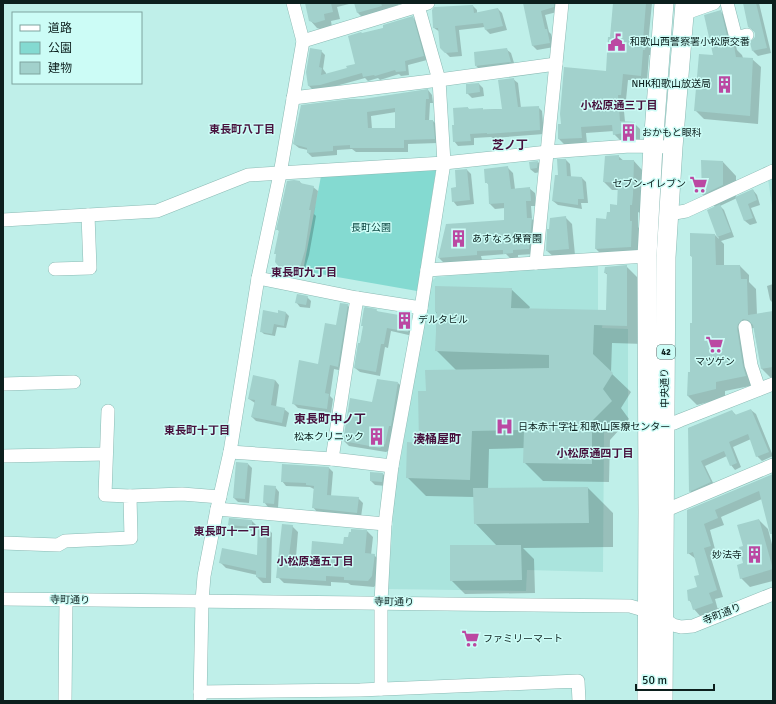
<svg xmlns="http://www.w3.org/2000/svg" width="776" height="704" font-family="Signika,'Noto Sans JP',sans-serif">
	<rect width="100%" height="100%" fill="#bfefe9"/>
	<g fill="#aae4dd">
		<polygon points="773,177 773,212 768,179"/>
		<polygon points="598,263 598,318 603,318 602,328 628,329 628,427 604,427 603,572 527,570 526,591 388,589 395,490 432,281 436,277"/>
	</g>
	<polygon fill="#84dad1" points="436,170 417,291 303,271 321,176"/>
	<g fill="#0003" fill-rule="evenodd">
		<polygon points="306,3 353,3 337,7 340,19 331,21 332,27 323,30 317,28 310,20"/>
		<polygon points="355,3 398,3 399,6 388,8 389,13 365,20 358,13"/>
		<polygon points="524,3 557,3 557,12 545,15 549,32 551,34 554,47 537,50 533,46"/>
		<polygon points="614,3 652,3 648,44 651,47 650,55 649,55 647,81 628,80 626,100 623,100 625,122 634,123 640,129 640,142 630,141 628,139 620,140 614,134 614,131 586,133 587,143 565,145 559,139 559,125 562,125 607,72"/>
		<polygon points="744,3 759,3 771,53 758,56 753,51 756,33 749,27"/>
		<polygon points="473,6 477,10 477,14 498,9 502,13 507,30 490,34 486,30 485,27 459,30 462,56 450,57 441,48 440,32 434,28"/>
		<polygon points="720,11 729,20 737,50 742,55 743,58 752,59 761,67 758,124 704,119 696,111 714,56"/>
		<polygon points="412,17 416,21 427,60 408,65 409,75 401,76 399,74 380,80 378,78 368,81 365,78 325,89 313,90 309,86 321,51 325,55 323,69 326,73 326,75 348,69 356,64 362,34 385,28"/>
		<polygon points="506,49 511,53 515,66 481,70 476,66"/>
		<polygon points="513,79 518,83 521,108 538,107 542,111 544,134 493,138 491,137 474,138 474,145 458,146 454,141 456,126 468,108 470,110 503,109"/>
		<polygon points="479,84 483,88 484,96 472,98 467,93"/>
		<path d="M428 90 432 95 433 103H430L429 121H433L437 125 438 143 408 144V152H356L352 149 337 150V155L312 157 308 153V150L299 148 294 144 363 100ZM396 112V128L372 129 371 116Z"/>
		<polygon points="618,156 624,161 634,161 642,170 640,213 638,212 638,227 640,230 639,254 604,257 596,249 597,219 607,220 611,213 618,206 619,190 612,190 604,182"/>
		<polygon points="566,160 570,164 571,177 582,178 586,182 588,203 581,203 582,209 558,205 553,201 559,176"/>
		<polygon points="538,162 542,166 541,172 535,173 530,169"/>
		<polygon points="723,162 736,176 736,198 753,190 757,195 760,205 751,208 757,223 750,225 745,221 737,198 720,206 724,210 734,237 721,241 724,244 724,266 740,266 749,275 749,282 756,289 757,315 773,313 773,377 771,378 762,369 754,328 753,328 746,333 755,385 725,391 725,398 697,405 688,396 689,373 691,373 693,324 693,258 691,256 691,234 715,235 719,239 708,211 715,207 703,195"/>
		<polygon points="508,168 513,173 515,189 529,188 535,193 536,206 531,206 532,219 537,224 534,254 518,255 518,258 510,258 506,254 481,256 482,260 444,263 439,258 505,221 505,208 495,209 490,204 489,185 486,182"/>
		<polygon points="467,170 471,174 474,204 457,206 453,201 457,188"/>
		<polygon points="288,182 300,182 303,185 313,187 318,191 314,214 316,216 309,255 303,275 285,272 280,267 277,255 275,253 280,232 277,229"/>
		<polygon points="565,217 572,224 575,255 554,257 547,251"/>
		<polygon points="626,266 645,285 644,344 612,343 611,373 631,392 621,408 629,419 610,440 609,482 543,481 524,462 525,448 489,449 488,489 588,488 613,513 613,547 523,548 534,559 535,593 465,594 451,580 497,546 475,523 474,497 426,496 407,477 420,444 427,392 456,370 436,350 437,314 436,312 511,289 530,307 529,309 607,311 608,275 605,273"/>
		<polygon points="773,284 773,303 770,300 767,286"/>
		<polygon points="307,297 311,301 310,308 300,307 296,302"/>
		<polygon points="347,305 352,310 343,371 334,369 330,396 333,399 331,413 298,408 293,403 319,365"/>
		<polygon points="376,310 379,313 400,316 411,316 415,320 413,336 391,331 388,348 385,347 380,376 360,372 355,368 364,327 362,325"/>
		<polygon points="286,313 289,316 286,328 277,327 275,336 264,334 261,331 278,314"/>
		<polygon points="254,377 275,380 279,385 276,407 284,409 289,413 286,427 256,421 252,417 255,403 249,399"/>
		<polygon points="398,383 403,388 390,450 386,452 349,446 344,441 373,403"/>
		<polygon points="751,410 756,414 773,456 762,461 757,456 751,439 733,447 741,467 735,470 731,465 727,456 705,466 715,487 694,496 690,491 689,428 732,411 737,416"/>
		<polygon points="248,464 252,468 249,503 238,502 234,498"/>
		<polygon points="329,468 333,472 331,496 358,498 363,503 361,517 317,512 313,507 314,489 310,487 286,486 282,481"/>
		<polygon points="383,474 387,478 386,486 375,485 371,481"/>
		<polygon points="773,475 773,525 762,499 721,517 724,525 710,530 716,553 710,555 723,597 715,599 718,610 700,616 694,609 692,604 689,600 698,588 700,576 696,559 688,553 688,510"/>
		<polygon points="275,487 279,492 278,508 268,507 264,502"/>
		<polygon points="759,520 768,529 773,548 773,581 750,587 741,578 744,563 744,546"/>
		<polygon points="252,521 256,525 256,531 234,529 229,525"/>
		<polygon points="292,526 298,532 296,557 312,557 344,545 349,538 367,531 373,537 371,555 374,555 380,561 378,582 374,587 351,585 348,583 331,582 331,586 284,583 278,577"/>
		<polygon points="266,527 272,533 271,583 263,583 257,577 257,575 226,568 220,562 258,556"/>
	</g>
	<g fill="#a2d1cc" fill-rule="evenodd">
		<polygon points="305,3 331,3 333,12 324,14 325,20 315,23 309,21"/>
		<polygon points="354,3 381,3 382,6 357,13"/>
		<polygon points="523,3 554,3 554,7 541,11 545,29 547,29 550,43 532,46"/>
		<polygon points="613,3 646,3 643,40 646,40 645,50 643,50 641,76 623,74 621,95 618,95 620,121 635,122 634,137 623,136 623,133 613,135 612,125 581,127 582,138 558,139 558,124 561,124 560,114 564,67 606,71 608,37 610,37"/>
		<polygon points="743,3 756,3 767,48 752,51 750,42 755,37 755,33 752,29 748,27"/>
		<polygon points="473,5 474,13 498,8 503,26 485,30 483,23 455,26 458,52 445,53 440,48 438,28 433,28 432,10 434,7"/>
		<polygon points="721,10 728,40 730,43 734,46 736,57 753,58 750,116 694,111 699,54 713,55 704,15"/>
		<polygon points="413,16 424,56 405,61 406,71 396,72 395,70 375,76 374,75 363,77 362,73 320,85 308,86 306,72 310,48 322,50 319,67 322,68 321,75 347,68 346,66 355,64 348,36 361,32 362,33 383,28 383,25"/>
		<polygon points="507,48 511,62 475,66 474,52"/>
		<polygon points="514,78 518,107 539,106 540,130 487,134 487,133 470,134 471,141 453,142 452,125 454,125 453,108 468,107 468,109 483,108 483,110 502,109 498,80"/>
		<polygon points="479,83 480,92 466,94 466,84"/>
		<path d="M428 89 429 99H426L425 120H433L435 139 404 140V148H350V145L333 146V151L307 153V148L293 144 301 105 350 99H363ZM395 108V128H368L367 112Z"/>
		<polygon points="619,155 619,160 634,160 633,195 632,205 630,205 630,221 632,221 631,247 595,249 596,218 606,219 607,212 610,212 610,204 617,205 618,183 603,182 605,156"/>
		<polygon points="557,159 566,159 567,176 582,177 584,199 578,199 578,205 552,201 555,175 558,175"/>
		<polygon points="701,160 723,161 723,185 702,195"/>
		<polygon points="538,161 537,168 530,169 529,162"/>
		<polygon points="508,166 511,189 530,187 531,201 526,201 527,218 532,218 529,249 513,250 513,253 503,254 503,250 477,251 477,255 438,258 446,224 504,220 504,203 489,204 488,183 485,183 484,169"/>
		<polygon points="467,169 470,200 452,202 451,188 456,187 455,170"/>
		<polygon points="294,180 300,181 300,183 314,186 309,210 311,210 305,250 299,271 279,267 275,262 276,254 274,254 279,230 276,230 287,181"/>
		<polygon points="753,189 757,200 748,204 753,218 744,221 735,197"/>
		<polygon points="720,204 731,232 717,237 707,210"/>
		<polygon points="566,216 569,249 546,251 547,229 549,229 550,218"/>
		<polygon points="690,233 715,234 716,265 740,265 741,279 747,279 748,315 773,311 773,367 761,369 753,325 748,320 743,319 738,324 737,328 743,366 746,376 716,382 716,389 687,396 688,372 690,372 690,323 692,323 692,256 690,256"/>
		<polygon points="627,265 627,326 594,325 593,354 613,373 603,389 612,401 592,421 592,464 523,463 524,430 472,431 470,480 406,478 407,442 419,443 418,391 426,391 425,370 549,368 549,355 435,351 437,312 435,312 435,286 512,288 511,308 606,310 607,273 604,273 605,267"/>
		<polygon points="297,294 308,296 306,305 295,303"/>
		<polygon points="340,303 348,304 338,367 330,365 325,393 329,394 327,409 292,404 299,360 318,364 325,323 336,325"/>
		<polygon points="365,307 377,309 376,311 399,315 399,313 412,315 408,332 387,328 384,344 381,344 376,372 354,368 358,343 360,343 363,326 361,326 364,308"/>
		<polygon points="263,310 278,313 278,310 286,312 284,326 274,324 272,334 260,332"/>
		<polygon points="253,375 275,380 271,405 285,408 282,423 251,417 255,400 248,399"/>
		<polygon points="377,379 398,382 391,426 389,426 385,444 380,448 343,441 350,398 372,402"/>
		<polygon points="751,409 769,452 756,457 748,434 729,442 737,463 730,466 724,451 701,461 711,482 689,492 688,428 732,410 735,415"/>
		<polygon points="236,462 248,463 245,499 233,498"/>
		<polygon points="282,464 329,467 327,495 359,497 357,513 312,508 314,486 306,485 306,483 281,482"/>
		<polygon points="370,472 383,473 382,482 370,481"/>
		<polygon points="773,474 773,534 770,534 759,491 715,510 718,518 704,524 711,546 704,548 717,590 709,593 713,603 693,610 690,600 688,601 687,590 697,587 694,576 699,575 693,552 687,554 687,510"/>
		<polygon points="264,485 276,486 274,504 263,503"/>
		<polygon points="588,487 589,523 474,524 473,488"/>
		<polygon points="229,518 252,520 252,527 228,525"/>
		<polygon points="759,519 773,569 740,579 737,565 743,563 739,547 743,546 737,525"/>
		<polygon points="282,524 293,525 289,556 311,556 312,541 343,544 344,537 348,537 349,532 351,532 351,529 367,530 365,553 375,554 372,576 368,581 344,580 344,577 326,576 326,581 276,578"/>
		<polygon points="258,526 267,526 266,578 256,577 256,571 219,563 222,548 257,555"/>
		<polygon points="450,545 521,545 522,580 450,581"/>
	</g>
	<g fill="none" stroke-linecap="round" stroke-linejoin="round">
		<defs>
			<g id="minor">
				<polyline points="727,3 736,38 747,35"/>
				<polyline points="683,14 714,3"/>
				<polyline points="303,41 428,3"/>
				<polyline points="293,98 439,80 556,64"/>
				<polyline points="669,214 686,211 773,171"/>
				<polyline points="3,220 157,211 248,175 444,163 548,152 630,146 673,147"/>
				<polyline points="536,263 562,3"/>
				<polyline points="55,269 90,268 88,215"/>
				<polyline points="427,270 647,256"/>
				<polyline points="258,278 357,298 421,308"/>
				<polyline points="745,327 751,365 759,389"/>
				<polyline points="3,384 74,382"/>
				<polyline points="658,422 674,423 681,420 773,384"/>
				<polyline points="230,452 332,459 392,466"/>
				<polyline points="3,456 106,454"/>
				<polyline points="332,459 357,298"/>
				<polyline points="130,496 182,494 220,497"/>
				<polyline points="217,509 385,524"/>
				<polyline points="658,511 664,511 773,465"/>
				<polyline points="3,543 58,545 65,541 131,538 130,496 105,495 108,411"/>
				<polyline points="3,599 630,606 647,611 664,619 673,625 681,627 693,626 773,594"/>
				<polyline points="381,689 381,602 385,524 392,466 421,308 444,163 439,80 418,6"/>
				<polyline points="200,692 360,690 578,681 579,701"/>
				<polyline points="65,701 66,600"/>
				<polyline points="200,701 202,601 204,576 217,509 230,452 258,278 280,174 303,41 293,3"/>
			</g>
			<g id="highway">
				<polyline points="647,701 648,511 647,256 653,146 664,3"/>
				<polyline points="663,701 666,257 673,147 685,3"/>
			</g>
		</defs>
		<use href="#minor" stroke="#8bbab4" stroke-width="14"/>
		<use href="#highway" stroke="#8bbab4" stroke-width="20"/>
		<use href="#minor" stroke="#fff" stroke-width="13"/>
		<use href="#highway" stroke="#fff" stroke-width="19"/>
	</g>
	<defs>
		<symbol id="civic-bare" viewBox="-9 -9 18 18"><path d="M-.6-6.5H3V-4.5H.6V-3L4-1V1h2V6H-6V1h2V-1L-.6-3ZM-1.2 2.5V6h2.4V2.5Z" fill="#bb48a2" stroke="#ccfcf6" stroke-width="2.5" paint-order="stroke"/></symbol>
		<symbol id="building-bare" viewBox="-9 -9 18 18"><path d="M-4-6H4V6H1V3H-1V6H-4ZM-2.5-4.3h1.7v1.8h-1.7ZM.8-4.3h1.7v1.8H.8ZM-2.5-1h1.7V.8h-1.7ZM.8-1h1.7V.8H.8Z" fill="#bb48a2" stroke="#ccfcf6" stroke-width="2.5" paint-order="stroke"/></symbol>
		<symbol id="supermarket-bare" viewBox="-9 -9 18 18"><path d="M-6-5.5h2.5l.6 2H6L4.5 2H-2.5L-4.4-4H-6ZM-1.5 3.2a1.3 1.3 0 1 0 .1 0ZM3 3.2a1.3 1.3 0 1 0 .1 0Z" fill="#bb48a2" stroke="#ccfcf6" stroke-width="2.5" paint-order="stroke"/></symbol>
		<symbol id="hospital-bare" viewBox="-9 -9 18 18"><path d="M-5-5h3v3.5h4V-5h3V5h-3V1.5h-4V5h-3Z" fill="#bb48a2" stroke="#ccfcf6" stroke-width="2.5" paint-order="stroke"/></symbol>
	</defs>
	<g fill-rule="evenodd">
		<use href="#civic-bare" x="604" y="30" width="25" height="25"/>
		<use href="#building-bare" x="712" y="72" width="25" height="25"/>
		<use href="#building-bare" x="616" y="120" width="25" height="25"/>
		<use href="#supermarket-bare" x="686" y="172" width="25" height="25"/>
		<use href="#building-bare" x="446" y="226" width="25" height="25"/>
		<use href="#building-bare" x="392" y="308" width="25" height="25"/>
		<use href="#supermarket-bare" x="702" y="332" width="25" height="25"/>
		<use href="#hospital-bare" x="492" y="414" width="25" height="25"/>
		<use href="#building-bare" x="364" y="424" width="25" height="25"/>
		<use href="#building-bare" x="742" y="542" width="25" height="25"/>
		<use href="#supermarket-bare" x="458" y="626" width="25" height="25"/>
	</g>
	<g text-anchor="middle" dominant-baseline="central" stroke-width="3" stroke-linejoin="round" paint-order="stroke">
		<rect fill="#ccfcf6" stroke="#46615e" stroke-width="1" x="657" y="345" width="18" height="14" rx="3"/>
		<g font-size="9" font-weight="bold" fill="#0c1f1d">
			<text x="666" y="352">42</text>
		</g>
		<g font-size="10" fill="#0c1f1d" stroke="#ccfcf6" text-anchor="start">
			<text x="630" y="42">和歌山西警察署小松原交番</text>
			<text x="711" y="84" text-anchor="end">NHK和歌山放送局</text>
			<text x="642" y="133">おかもと眼科</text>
			<text x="686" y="184" text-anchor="end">セブン-イレブン</text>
			<text x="472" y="239">あすなろ保育園</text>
			<text x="418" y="320">デルタビル</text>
			<text x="715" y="362" text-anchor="middle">マツゲン</text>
			<text x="518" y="427">日本赤十字社 和歌山医療センター</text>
			<text x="364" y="437" text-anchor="end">松本クリニック</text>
			<text x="742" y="555" text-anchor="end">妙法寺</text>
			<text x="483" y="639">ファミリーマート</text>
		</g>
		<g font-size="10" fill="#0b4540" stroke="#ccfcf6">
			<text x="371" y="228">長町公園</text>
		</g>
		<g font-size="10" fill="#0c1f1d" stroke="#ccfcf6">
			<text transform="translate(665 388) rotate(-90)">中央通り</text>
			<text transform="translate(70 600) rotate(1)">寺町通り</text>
			<text transform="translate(394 602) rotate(1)">寺町通り</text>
			<text transform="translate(722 614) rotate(-22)">寺町通り</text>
		</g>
		<g font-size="11" font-weight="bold" fill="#47103c" stroke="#ccfcf6">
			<text x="619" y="105">小松原通三丁目</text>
			<text x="242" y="129">東長町八丁目</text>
			<text x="304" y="272">東長町九丁目</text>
			<text x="197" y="430">東長町十丁目</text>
			<text x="595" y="453">小松原通四丁目</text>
			<text x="232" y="531">東長町十一丁目</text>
			<text x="315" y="561">小松原通五丁目</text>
		</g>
		<g font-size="12" font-weight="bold" fill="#47103c" stroke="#ccfcf6">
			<text x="510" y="145">芝ノ丁</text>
			<text x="330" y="419">東長町中ノ丁</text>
			<text x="437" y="439">湊桶屋町</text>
		</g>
	</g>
	<rect width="776" height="704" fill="none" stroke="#0c1f1d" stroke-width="8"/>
	<rect x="12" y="12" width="130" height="72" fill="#ccfcf6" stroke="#7fa49f"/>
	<rect x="20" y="25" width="20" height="6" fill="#ffffff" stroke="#7fa49f"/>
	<text x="48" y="32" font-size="12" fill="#0c1f1d">道路</text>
	<rect x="20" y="42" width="20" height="12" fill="#84dad1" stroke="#7fa49f"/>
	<text x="48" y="52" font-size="12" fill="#0c1f1d">公園</text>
	<rect x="20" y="62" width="20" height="12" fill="#a2d1cc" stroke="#7fa49f"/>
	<text x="48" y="72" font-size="12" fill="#0c1f1d">建物</text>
	<path d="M636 684v6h78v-6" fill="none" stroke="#0c1f1d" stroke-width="2"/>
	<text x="642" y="684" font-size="12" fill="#0c1f1d" stroke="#ccfcf6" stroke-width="3" paint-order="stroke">50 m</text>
</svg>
